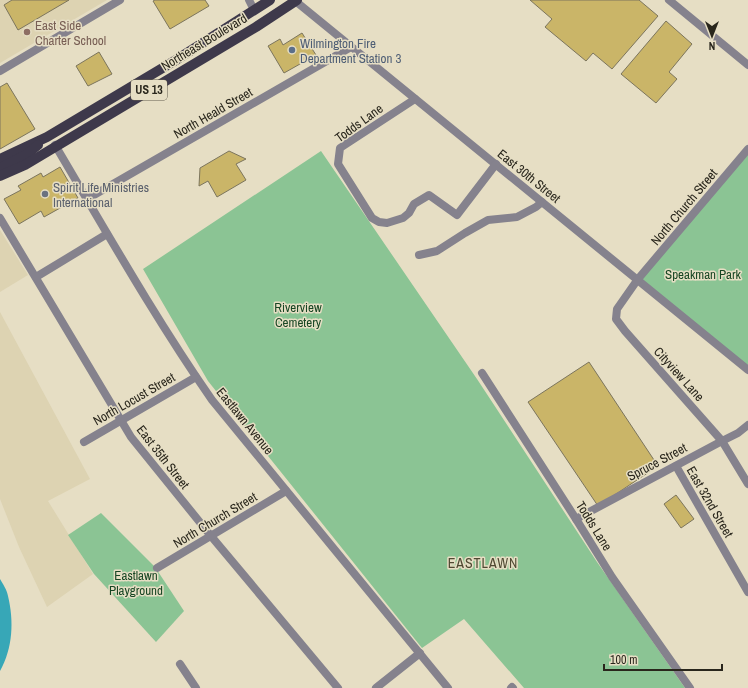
<svg xmlns="http://www.w3.org/2000/svg" width="748" height="688" font-family="'Archivo Narrow',sans-serif">
	<rect width="100%" height="100%" fill="#e6dec4"/>
	<g fill="#ddd3b2">
		<polygon points="0,0 107,0 0,63"/>
		<polygon points="0,230 28,275 0,292"/>
		<polygon points="0,312 90,479 48,501 93,574 47,607 19,547 0,499"/>
	</g>
	<g fill="#8bc494">
		<polygon points="748,149 748,370 638,280"/>
		<polygon points="321,151 477,379 597,562 685,688 524,688 464,619 422,648 208,381 143,269"/>
		<polygon points="101,513 155,567 184,611 156,642 94,574 68,535"/>
	</g>
	<path fill="#37a7b7" d="M0 579C3 584 7 590 8 596 14 621 13 648 0 671Z"/>
	<g fill="#cab568" stroke="#7c755d">
		<polygon points="12,0 69,0 18,30 4,5"/>
		<polygon points="155,0 205,0 209,6 170,29 153,1"/>
		<polygon points="530,0 639,0 658,16 612,69 593,53 586,61 545,27 552,19"/>
		<polygon points="666,21 692,44 669,72 677,79 656,103 621,74"/>
		<polygon points="302,33 316,55 284,73 268,46 280,39 283,45"/>
		<polygon points="99,52 112,74 88,86 76,66"/>
		<polygon points="7,83 35,129 0,149 0,87"/>
		<polygon points="229,151 246,159 236,164 246,180 217,197 208,181 199,186 200,168"/>
		<polygon points="60,167 78,198 44,217 41,211 19,224 4,199 21,190 18,186 41,173 43,177"/>
		<polygon points="589,362 658,466 598,506 528,402"/>
		<polygon points="676,495 694,519 681,528 664,504"/>
	</g>
	<g fill="none" stroke-linecap="round" stroke-linejoin="round">
		<g stroke="#85828d" stroke-width="8">
			<polyline points="249,0 254,10"/>
			<polyline points="294,0 748,370"/>
			<polyline points="669,0 748,65"/>
			<polyline points="0,71 120,0"/>
			<polyline points="415,99 340,148 338,164 372,218 379,222 387,223 403,218 409,213 414,204 429,195 457,215 496,164"/>
			<path d="M55 145C106 231 155 318 212 400L448 688"/>
			<polyline points="748,149 638,279 617,309 616,319 625,331 722,441 748,484"/>
			<polyline points="87,199 351,47"/>
			<polyline points="0,218 131,437 211,536 338,688"/>
			<polyline points="419,255 437,251 465,233 488,220 517,217 536,207 542,202"/>
			<polyline points="36,277 107,234"/>
			<polyline points="482,373 576,519 612,577 690,688"/>
			<polyline points="84,442 196,377"/>
			<polyline points="676,466 748,592"/>
			<polyline points="576,519 722,441 738,433 748,425"/>
			<polyline points="157,568 286,491"/>
			<polyline points="180,664 196,688"/>
			<polyline points="376,688 420,653"/>
			<polyline points="511,688 512,687 513,688"/>
		</g>
		<g stroke="#3e394b" stroke-width="10">
			<polyline points="0,159 47,137 176,60 270,0"/>
			<polyline points="0,168 26,155 38,145"/>
			<polyline points="0,176 25,165 256,27 297,0"/>
		</g>
	</g>
	<circle fill="#8d6e63" stroke="#e6dec4" stroke-width="1.5" cx="27" cy="32" r="4"/>
	<circle fill="#5c6f8a" stroke="#e6dec4" stroke-width="1.5" cx="292" cy="50" r="4"/>
	<circle fill="#6b7280" stroke="#e6dec4" stroke-width="1.5" cx="45" cy="194" r="4"/>
	<g text-anchor="middle" dominant-baseline="central" stroke-width="3" stroke-linejoin="round" paint-order="stroke">
		<rect fill="#e6dec4" stroke="#625d4e" stroke-width="1" x="131" y="80" width="36" height="20" rx="3"/>
		<g font-size="12" font-weight="bold" fill="#29261c">
			<text x="149" y="90">US 13</text>
		</g>
		<g font-size="13" fill="#785e54" stroke="#e6dec4" text-anchor="start">
			<text x="35" y="25">East Side<tspan x="35" dy="15">Charter School</tspan></text>
		</g>
		<g font-size="13" fill="#29261c" stroke="#e6dec4">
			<text transform="translate(204 42) rotate(-31)">Northeast Boulevard</text>
			<text transform="translate(213 113) rotate(-30)">North Heald Street</text>
			<text transform="translate(359 123) rotate(-36)">Todds Lane</text>
			<text transform="translate(529 176) rotate(39)">East 30th Street</text>
			<text transform="translate(684 207) rotate(-50)">North Church Street</text>
			<text transform="translate(679 374) rotate(48)">Cityview Lane</text>
			<text transform="translate(134 399) rotate(-30)">North Locust Street</text>
			<text transform="translate(245 421) rotate(51)">Eastlawn Avenue</text>
			<text transform="translate(163 457) rotate(52)">East 35th Street</text>
			<text transform="translate(657 462) rotate(-28)">Spruce Street</text>
			<text transform="translate(710 502) rotate(60)">East 32nd Street</text>
			<text transform="translate(215 520) rotate(-31)">North Church Street</text>
			<text transform="translate(594 526) rotate(58)">Todds Lane</text>
		</g>
		<g font-size="13" fill="#4e5e75" stroke="#e6dec4" text-anchor="start">
			<text x="300" y="43">Wilmington Fire<tspan x="300" dy="15">Department Station 3</tspan></text>
		</g>
		<g font-size="13" fill="#5b616d" stroke="#e6dec4" text-anchor="start">
			<text x="53" y="187">Spirit Life Ministries<tspan x="53" dy="15">International</tspan></text>
		</g>
		<g font-size="13" fill="#174623" stroke="#e6dec4">
			<text x="703" y="274">Speakman Park</text>
			<text x="298" y="307">Riverview<tspan x="298" dy="15">Cemetery</tspan></text>
			<text x="136" y="575">Eastlawn<tspan x="136" dy="15">Playground</tspan></text>
		</g>
		<g font-size="14" letter-spacing="1" fill="#4f4932" stroke="#e6dec4">
			<text x="483" y="563">EASTLAWN</text>
		</g>
	</g>
	<g transform="translate(712 36) rotate(180)" stroke="#e6dec4" stroke-width="3" paint-order="stroke">
	<path d="M0-3L7 15L0 10L-7 15Z" fill="#29261c"/>
	<text y="-6" font-size="11" font-weight="bold" text-anchor="middle" fill="#29261c">N</text>
	</g>
	<path d="M604 664v6h118v-6" fill="none" stroke="#29261c" stroke-width="2"/>
	<text x="610" y="664" font-size="12" fill="#29261c" stroke="#e6dec4" stroke-width="3" paint-order="stroke">100 m</text>
</svg>
